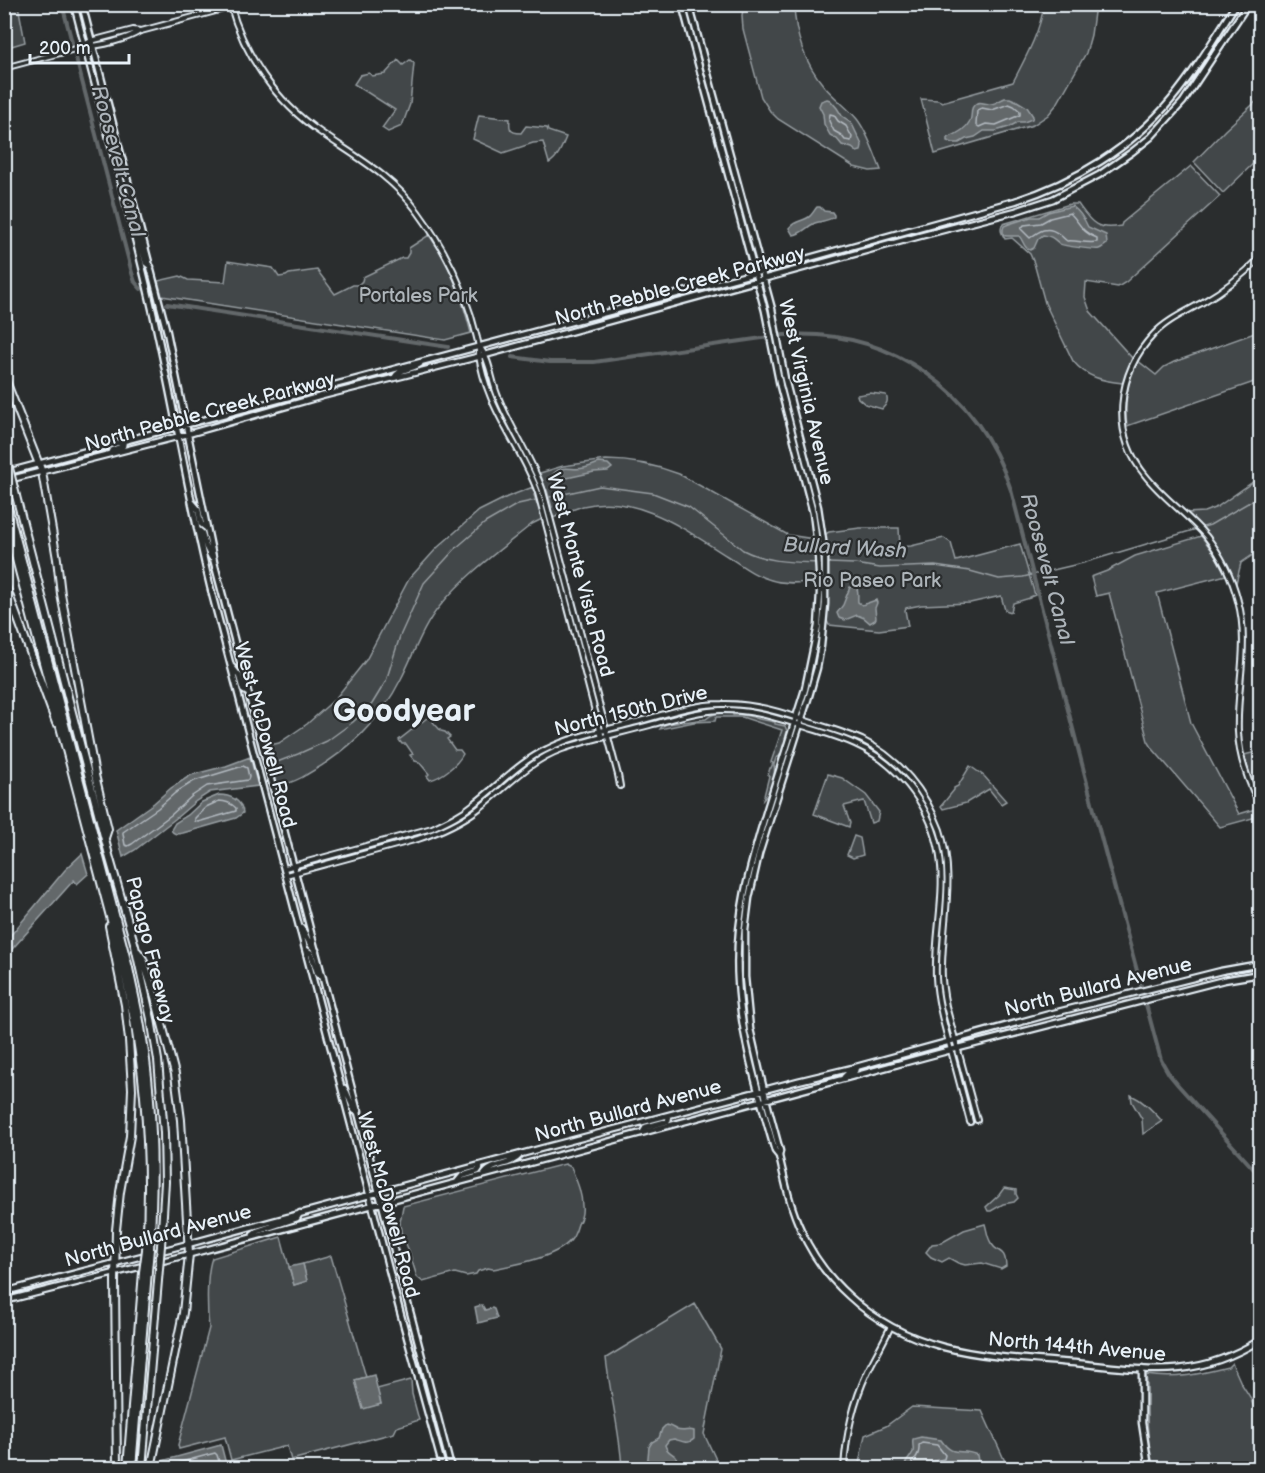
<svg xmlns="http://www.w3.org/2000/svg" width="1265" height="1473" font-family="'Balsamiq Sans',sans-serif">
<style>
.green{fill:#424648;stroke:#959ca0;stroke-width:1.5}
.water{fill:#63686b;stroke:#989fa3;stroke-width:1.5}
.lines{fill:none;stroke-linecap:round;stroke-linejoin:round}
.shore{stroke:#b3bac0;stroke-width:1.5}
.stream{stroke:#989fa3;stroke-width:1.5}
.canal{stroke:#63686b;stroke-width:4}
.minor-casing{stroke:#e8f1f8;stroke-width:8}
.major-casing{stroke:#e8f1f8;stroke-width:9}
.highway-casing{stroke:#e8f1f8;stroke-width:10}
.minor{stroke:#2a2d2e;stroke-width:4}
.major{stroke:#2a2d2e;stroke-width:4.5}
.highway{stroke:#2a2d2e;stroke-width:6}
.highway-bridge-casing{stroke:#e8f1f8;stroke-width:10;stroke-linecap:butt}
.highway-bridge{stroke:#2a2d2e;stroke-width:6}
.labels{text-anchor:middle;dominant-baseline:central;stroke-width:4.5;stroke-linejoin:round;paint-order:stroke}
.street-label{font-size:20px;fill:#e8f1f8;stroke:#2a2d2e}
.park-label{font-size:20px;fill:#aeb5ba;stroke:#2a2d2e}
.water-label{font-size:21px;font-style:italic;fill:#acb3b9;stroke:#2a2d2e}
.town-label{font-size:32px;font-weight:bold;fill:#e8f1f8;stroke:#2a2d2e}
</style>
<rect width="100%" height="100%" fill="#2a2d2e"/>
<filter id="ink" filterUnits="userSpaceOnUse"><feTurbulence type="fractalNoise" baseFrequency=".0167" numOctaves="2"/><feDisplacementMap in="SourceGraphic" scale="12" xChannelSelector="R" yChannelSelector="G"/><feConvolveMatrix kernelMatrix="1 2 1 2 8 2 1 2 1" color-interpolation-filters="sRGB"/></filter>
<g filter="url(#ink)">
<path class="green" d="M5 4 18 5 25 42 5 48Z
M744 5H794C795 34 805 63 824 86 834 98 847 107 857 119 868 133 874 153 881 170L870 171 854 167 778 119 770 111 761 97 743 29 742 15Z
M1044 5H1095L1091 35 1086 53 1057 104 1048 115 1033 125 935 154 921 99 938 100 942 102 1013 82C1026 57 1040 32 1044 5Z
M398 60 403 65 410 60 414 63 410 104 402 126 388 132 382 128 395 110 354 84 360 75 369 73 372 76 385 74Z
M1260 98V157L1223 193 1194 162 1225 130Z
M479 115 510 119C509 128 509 133 521 133L526 126 547 128 548 131 566 137C562 147 558 158 549 163L543 142 533 143 503 153 473 139Z
M1191 166 1220 196 1126 282 1118 287 1086 282 1085 297 1090 311 1132 358 1123 383C1102 381 1086 377 1073 361L1045 303 1034 263 1030 254 1012 238 1005 239C1002 234 999 229 1003 224L1070 204H1078C1091 222 1096 231 1121 226L1122 223Z
M429 235C451 265 462 298 471 333L445 340 162 296 158 281 180 276 188 280 225 282 228 261 273 268 279 277 286 276 289 274 317 270 335 294 353 285H358L362 281 363 277 402 258H406L409 253V248Z
M1260 331V380L1127 426C1124 404 1127 381 1138 361L1156 375 1164 367 1174 362Z
M870 393 886 395C889 401 886 405 882 409L865 404 858 398 857 395Z
M606 460C632 460 655 465 679 474L788 535 814 539 817 582C802 582 786 585 771 580 755 576 741 565 727 556 684 529 637 493 583 506 573 509 563 513 553 518L551 508 552 507 547 490H546L540 473 563 466Z
M1260 477V550L1241 563 1236 583C1225 555 1208 534 1187 513L1204 512 1217 507Z
M533 487 535 494 534 495 542 519 532 524C500 550 466 574 440 606 422 627 414 654 401 679 381 720 346 753 306 775 297 781 286 784 277 787L273 775 275 774 271 757H269L266 746 279 743 307 724 335 699 366 660 409 579 437 548 479 511 507 497Z
M860 528H899L900 547 911 546 944 538 951 543 956 561 1020 544 1035 595 1030 597V598L1013 603 1011 612 1005 610 1001 596 970 603 921 605 906 608 905 610 908 626 879 630 829 625 826 619 828 576 825 537 827 533 829 532Z
M1201 536 1214 553 1226 575 1157 593 1191 723 1239 814 1259 808 1260 816 1220 827 1153 749 1148 741 1109 593 1096 596 1091 577 1107 571 1135 556Z
M732 712 733 715C742 714 750 716 759 719 764 720 770 721 775 722V724L785 726 787 731 782 753 780 756 776 758 774 765C776 776 771 792 763 800L769 776 768 775 770 768H771L773 763 771 762 782 730 742 717H716L715 721 694 722 660 729 662 726 667 724 706 719C713 712 722 713 732 712Z
M432 714 436 720H434L433 722 441 731 445 732 450 737 447 739 455 750H460L463 754C457 765 442 777 430 780L427 776 429 774 419 762 415 761 410 755 413 754 406 744H402L399 740Z
M1260 751V798L1251 779 1244 755Z
M970 766 984 776 1006 801 1001 804 989 789 966 803 943 809 941 806 954 790V788L958 786Z
M828 774 842 778 866 795 879 812 877 821 871 823 864 801 844 806 850 823 849 827 814 814Z
M854 836 860 838 863 855 853 858 847 855Z
M1131 1095C1144 1101 1152 1110 1162 1121L1143 1134 1142 1119 1132 1102Z
M565 1164 571 1167C576 1180 582 1192 582 1206 583 1213 581 1219 578 1224 577 1228 575 1233 573 1237 561 1257 514 1265 493 1269L488 1268 478 1271 476 1274 466 1276 455 1273 423 1282 417 1277 409 1251 401 1232 400 1222 403 1206Z
M1004 1188 1016 1190V1194L1018 1198 1014 1202 1003 1204 991 1211H988L986 1207 999 1195Z
M985 1224C987 1230 987 1237 991 1243 998 1255 1005 1247 1006 1266L1001 1269 982 1263 965 1265 958 1263 949 1258 942 1262 931 1257 926 1252 932 1244 941 1243 964 1230Z
M281 1237 294 1285 307 1281 303 1264 331 1256 366 1377 355 1380 363 1408 381 1404 377 1389 411 1380 412 1394 419 1420 397 1427 394 1433 291 1460 287 1446 231 1460 225 1437 179 1449 178 1445 209 1328C207 1310 206 1274 212 1258Z
M695 1304 721 1349 704 1434 720 1468H622C620 1431 610 1395 606 1358Z
M1232 1363 1241 1383 1250 1397 1255 1410 1260 1437V1468H1154C1149 1451 1147 1428 1147 1410 1147 1398 1148 1387 1146 1375 1175 1380 1200 1374 1228 1367Z
M912 1407 982 1411 1008 1468H859V1463L865 1435 886 1426Z"/>
<path class="water" d="M1005 98H1010L1017 101 1027 107 1033 116 1032 119 1024 122H1018L1009 127 996 131H984L975 137 966 139 959 143H953L947 141V138C955 135 966 129 970 121 973 114 969 107 977 103 982 101 986 105 991 104 995 104 1000 100 1005 98Z
M827 99 830 100 837 108 842 116 851 122 862 145 861 151 857 152 852 148 842 145 837 139 830 135 824 124 823 114 819 106 821 101Z
M1072 206C1079 211 1085 220 1088 227L1106 235 1107 244C1105 245 1102 248 1099 249 1096 250 1063 246 1060 244 1054 239 1052 236 1043 235L1038 239 1034 248 1030 250C1023 248 1024 241 1019 236H1006L1003 234V229L1004 226 1009 224 1031 217H1039L1048 212Z
M817 207H820L824 211 832 212 834 215V217C828 221 821 221 815 223 806 227 802 234 793 235L789 228C796 219 805 222 811 215 814 212 815 209 817 207Z
M599 463 608 464 612 468 608 471 594 472 558 480 553 478 552 476C560 463 572 471 584 468 589 467 594 465 599 463Z
M850 587C861 585 857 595 858 602L862 605 876 600 877 603 875 608 876 618 875 620 870 623 864 618 857 615 845 620 839 618 837 613 843 605Z
M250 757 258 786 210 792 196 801 175 819 135 850 123 857 116 830 154 803 171 788 191 775 226 766Z
M219 795C230 795 242 800 243 813L236 818 183 833C177 834 174 835 171 830L175 823 188 815 202 802Z
M82 854 88 874 77 884 74 880 5 957V942L65 870Z
M303 1264 307 1281 294 1285 289 1267Z
M482 1305 485 1310 492 1308 494 1309 497 1318 478 1323 475 1307Z
M374 1375 381 1404 363 1409 355 1380Z
M666 1425C671 1426 673 1428 677 1430 683 1432 689 1429 694 1431V1439C688 1445 681 1441 674 1439L669 1440 665 1445C667 1453 672 1452 676 1457 679 1461 678 1465 681 1468H647L649 1447 652 1442 659 1438 662 1429Z
M921 1437 941 1440C954 1459 960 1447 977 1455L978 1461 973 1464 964 1461 952 1464 938 1465 933 1468H903C905 1462 910 1459 913 1452 914 1448 912 1444 913 1439Z
M221 1445 227 1468H157L158 1462Z"/>
<g class="lines">
<path class="shore" d="M1009 104 1014 106 1020 111V115L996 125 986 124 979 127 976 125 977 111 979 109 982 108 992 110Z
M830 114 834 115 838 121 846 126 852 137 851 141 845 140 841 135 834 131 829 121Z
M1070 213C1081 224 1081 232 1097 238V242C1087 244 1077 240 1067 241 1064 239 1062 236 1059 234 1047 225 1039 231 1030 238L1021 229 1024 225 1041 223 1050 218Z
M243 766 247 768 249 777 248 780 207 786 192 796 171 815 132 844 128 846 125 845 123 834V832L158 808 175 793 194 781Z
M219 801C226 801 231 803 236 808V811L198 822 195 821V818L206 807Z
M163 1468 166 1466 215 1453 217 1455 221 1468
M910 1468C913 1459 920 1457 919 1445L922 1443 937 1445 945 1455 944 1459 934 1461 931 1468"/>
<path class="stream" d="M828 563 855 564 880 568 935 566 970 571 999 579 1023 577 1083 563 1210 525 1260 496
M272 764 298 754 327 741 353 722 372 704 386 681 400 636 424 583 456 548 485 523 518 504 600 486 653 493 689 507 743 550C768 563 795 562 823 563"/>
<path class="canal" d="M62 4 132 273 135 282 141 289
M167 304 448 347
M512 357 550 362H594L784 335C891 328 978 390 1011 490L1101 837 1161 1060 1169 1074 1178 1085 1260 1176
M10 1392V1393"/>
<defs>
<path id="minor" d="M230 4C244 55 276 102 320 132 356 157 391 175 418 212 446 250 466 291 477 338 479 344 479 350 479 356 481 369 485 383 490 395 503 429 526 458 538 493L602 738
M84 46C99 47 128 39 140 31
M4 68 79 48 91 41 133 30 141 31 231 7
M1260 258C1243 275 1224 290 1203 302 1186 312 1167 320 1154 334 1117 373 1110 432 1145 475 1163 498 1187 514 1206 536 1221 555 1232 577 1238 601 1250 644 1236 688 1238 732 1239 758 1248 782 1260 805
M480 347C491 362 491 382 499 399 512 431 532 459 543 491L618 775 620 786
M285 868 432 828C447 821 462 814 475 803 499 785 519 762 547 749 573 736 602 731 629 724 660 716 691 704 722 704 751 703 779 711 806 721 825 727 844 732 862 740 899 758 926 792 940 830 955 875 943 920 942 965 941 979 943 992 946 1006L977 1120
M286 875 418 839C439 832 460 823 478 809 506 788 528 761 562 749 590 739 621 733 650 725 673 719 696 711 720 710 748 709 773 717 800 725 818 731 837 736 855 744 896 762 928 802 938 846 948 889 934 933 936 977 937 999 943 1021 949 1043 956 1069 963 1095 970 1122
M844 1468C846 1436 853 1403 867 1373 874 1358 883 1343 890 1328"/>
<path id="major" d="M74 4C99 103 127 201 150 300 173 398 188 497 212 594L399 1308 443 1468
M82 4 167 332 214 562 451 1468
M682 4 765 311 780 386 813 513 818 553 820 593 818 626 805 689C793 728 780 767 768 806 750 865 734 919 738 981 741 1039 759 1095 775 1151L779 1156C785 1181 790 1207 801 1230 812 1255 829 1278 849 1296 914 1357 992 1356 1075 1363 1148 1370 1194 1381 1260 1340
M689 4 772 309 785 379 818 507 825 554V604L821 646 817 668 809 696 759 854 749 898 745 930V977L750 1029 766 1099 780 1151 779 1156
M133 233 137 234 139 237 146 263 151 267
M394 378C399 368 412 370 420 364
M110 454 112 450 123 446 124 440
M4 473 755 273 1015 201C1075 182 1131 148 1171 100 1196 70 1215 37 1236 4
M4 481 188 434 322 396 485 355 920 236 1016 211 1053 199 1099 175 1132 152 1151 137 1183 102 1248 4
M192 502 198 509 201 524 206 528
M197 529 202 533 206 547 211 557
M232 667 239 676 243 690 248 693
M301 928C307 934 308 946 316 950
M306 950 311 953 317 972 323 978
M844 1077 848 1073 855 1071 856 1067
M344 1088 347 1093 354 1110 355 1111H359
M643 1132 646 1127 668 1121 669 1116
M484 1175C491 1163 510 1167 520 1155
M457 1182 462 1176 478 1171 480 1168 479 1166
M253 1235 258 1231 297 1218 300 1213
M4 1292 188 1244 547 1147 798 1081 856 1067 1046 1015 1221 971 1260 964
M4 1301 194 1253 947 1051 1224 980 1260 974
M1142 1369V1423L1149 1468"/>
<path id="highway" d="M4 376 42 472 57 559 61 594 95 775 108 829 105 838
M4 492 129 968C133 988 138 1008 141 1027 154 1101 155 1175 150 1249
M16 496 110 859 135 946 151 1019 158 1060 164 1133 165 1182 161 1246
M4 514 124 970C145 1063 152 1155 146 1250
M4 581 56 723
M109 926 125 1005 129 1040 132 1089 130 1136 120 1192 116 1230 115 1282 117 1468
M138 952 143 959 155 997 175 1074 181 1120 189 1254 183 1313 151 1468
M127 1468 143 1272
M132 1468 148 1271
M142 1468 159 1269"/>
</defs>
<use href="#minor" class="minor-casing"/>
<use href="#major" class="major-casing"/>
<use href="#highway" class="highway-casing"/>
<use href="#minor" class="minor"/>
<use href="#major" class="major"/>
<use href="#highway" class="highway"/>
<defs>
<path id="highway-bridge" d="M6 456 16 496
M159 1269 161 1246
M148 1271 150 1249
M143 1272 146 1250"/>
</defs>
<use href="#highway-bridge" class="highway-bridge-casing"/>
<use href="#highway-bridge" class="highway-bridge"/>
</g>
</g>
<g class="labels">
<g class="street-label">
<text transform="translate(680 286) rotate(-15)">North Pebble Creek Parkway</text>
<text transform="translate(806 392) rotate(77)">West Virginia Avenue</text>
<text transform="translate(210 412) rotate(-15)">North Pebble Creek Parkway</text>
<text transform="translate(580 575) rotate(75)">West Monte Vista Road</text>
<text transform="translate(631 711) rotate(-14)">North 150th Drive</text>
<text transform="translate(265 735) rotate(75)">West McDowell Road</text>
<text transform="translate(150 950) rotate(76)">Papago Freeway</text>
<text transform="translate(1098 987) rotate(-14)">North Bullard Avenue</text>
<text transform="translate(628 1111) rotate(-15)">North Bullard Avenue</text>
<text transform="translate(388 1205) rotate(75)">West McDowell Road</text>
<text transform="translate(158 1236) rotate(-15)">North Bullard Avenue</text>
<text transform="translate(1077 1347) rotate(5)">North 144th Avenue</text>
</g>
<g class="park-label">
<text x="418" y="296">Portales Park</text>
<text x="872" y="581">Rio Paseo Park</text>
</g>
<g class="water-label">
<text transform="translate(118 161) rotate(75)">Roosevelt Canal</text>
<text transform="translate(845 548) rotate(3)">Bullard Wash</text>
<text transform="translate(1047 569) rotate(75)">Roosevelt Canal</text>
</g>
<g class="town-label">
<text x="404" y="711">Goodyear</text>
</g>
</g>
<rect width="1265" height="1473" fill="none" stroke="#2a2d2e" stroke-width="24"/>
<rect x="12" y="12" width="1241" height="1449" fill="none" stroke="#e8f1f8" stroke-width="2" filter="url(#ink)"/>
<path d="M30 54v9h99v-9" fill="none" stroke="#e8f1f8" stroke-width="3"/>
<text x="39" y="54" font-size="18" fill="#e8f1f8" stroke="#2a2d2e" stroke-width="4.5" paint-order="stroke">200 m</text>
</svg>
